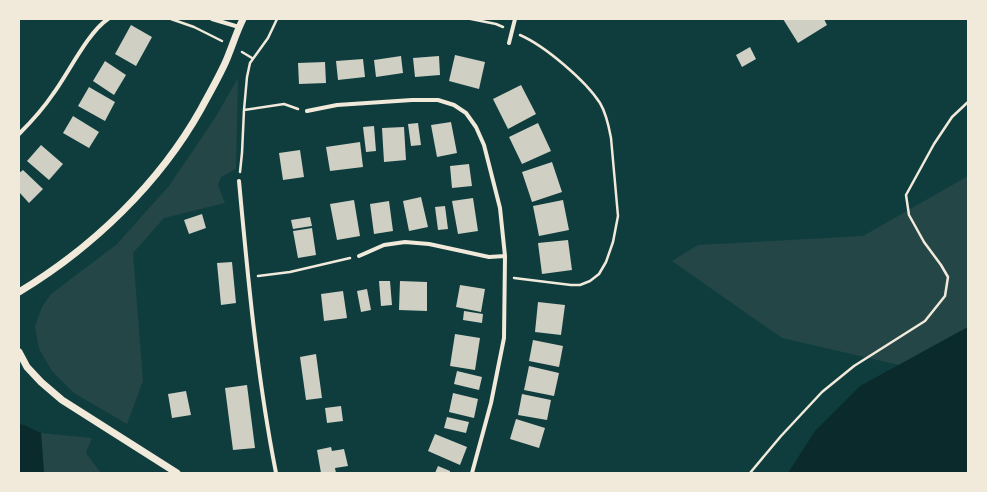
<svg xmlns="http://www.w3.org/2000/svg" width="987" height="492" font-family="Roboto,sans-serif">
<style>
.green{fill:#244646}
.water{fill:#0a2a2b}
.building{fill:#cfcfc3}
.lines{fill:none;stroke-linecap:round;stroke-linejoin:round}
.path{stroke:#f1e9da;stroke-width:2.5}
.minor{stroke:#f1e9da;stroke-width:4}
.tertiary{stroke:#f1e9da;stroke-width:7}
</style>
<rect width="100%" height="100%" fill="#0f3d3e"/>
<path class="green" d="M238 78 236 169 221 177 218 185 225 203 164 218 133 253 143 381 127 424 74 393 52 371 39 349 35 326 42 307 51 294 116 245 169 186 215 118Z
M968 176V327L899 365 782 338 672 261 698 245 863 236Z
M41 433 92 438 86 453 101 473H44Z"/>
<path class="water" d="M968 327V473H788L815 431 860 386Z
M19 423 41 433 44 473H19Z"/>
<path class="building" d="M783 19H824L827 25 798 43Z
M131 25 152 37 136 66 115 54Z
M750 47 756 59 742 67 736 55Z
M455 55 485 62 479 89 449 81Z
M401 56 403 73 376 77 374 60Z
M439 56 440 75 415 77 413 58Z
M363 59 365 77 338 80 336 61Z
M105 61 126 75 114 95 93 81Z
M325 62 326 83 299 84 298 63Z
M521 85 536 114 508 129 493 99Z
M89 87 115 102 105 121 78 106Z
M73 116 99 132 89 148 63 133Z
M451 122 457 153 437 157 431 125Z
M418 123 421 145 411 146 408 124Z
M538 123 551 151 522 164 509 137Z
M374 126 376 151 366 152 363 127Z
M404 127 406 160 384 162 382 128Z
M360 142 363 167 330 171 326 147Z
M41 145 63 164 49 180 27 161Z
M300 150 304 177 283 180 279 153Z
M552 162 562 192 532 202 522 172Z
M469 164 472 186 452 188 450 166Z
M23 170 43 189 29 203 19 192V173Z
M421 197 428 227 409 231 403 201Z
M473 198 478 231 458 234 452 201Z
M354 200 360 236 337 240 330 204Z
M563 200 569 230 539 236 533 206Z
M389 201 393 231 374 234 370 204Z
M445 206 448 229 438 230 435 207Z
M202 214 206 228 189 234 184 220Z
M310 217 312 226 293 229 291 220Z
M312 228 316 255 298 258 293 231Z
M568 240 572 270 542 274 538 243Z
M232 262 236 303 221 305 217 263Z
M379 281H390L392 305 381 306Z
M400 281 427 282V311L399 310Z
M460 285 485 289 481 312 456 307Z
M367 289 371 310 361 312 357 291Z
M343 291 347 318 324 321 321 294Z
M538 302 565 305 561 335 535 332Z
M464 311 483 314 482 323 463 320Z
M455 334 480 338 475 370 450 366Z
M533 340 563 346 559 367 529 361Z
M316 354 322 398 306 400 300 357Z
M529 366 559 373 554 396 524 390Z
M457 371 482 377 479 390 454 384Z
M247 385 255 448 233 450 225 388Z
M186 391 191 415 172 418 168 394Z
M453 393 478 399 474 418 449 412Z
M522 394 551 400 547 420 518 415Z
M341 406 343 421 327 423 325 408Z
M447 417 469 422 466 433 444 428Z
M516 419 545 428 539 448 510 439Z
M435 434 467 447 460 465 428 451Z
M331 447 332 451 344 449 348 466 335 468 336 473H321L317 450Z
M438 466 450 471V473H435Z"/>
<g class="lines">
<path class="path" d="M171 19 194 27 222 41
M471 19 496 24 503 27
M242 52 252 58
M244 110 284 104 298 109
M240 172 242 153 244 110 247 77 250 63 268 38 277 19
M258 276 290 272 350 258
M514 278 571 285H580L590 281 599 274 606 262 613 242 618 216 611 138C609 127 606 113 600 103 585 80 545 46 520 35
M750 473 781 436 822 392 854 366 925 321 945 296 948 277 941 265 924 242 909 215 906 195 934 144 952 117 968 102"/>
<path class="minor" d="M212 19 239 27
M509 43 515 19
M307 111 337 105 412 100H438L454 105 466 113 476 127 484 145 500 208 505 256 504 338 491 403 472 473
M19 134C32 121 43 109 53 94 68 74 88 32 108 19
M239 181C248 279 257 377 276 473
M359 256 384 245 405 242 429 244 489 257 505 256"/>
<path class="tertiary" d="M19 292C92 248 159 184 201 109 209 94 219 77 226 61 232 47 236 33 243 19
M19 352 27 367 41 382 62 400 177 473"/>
</g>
<rect width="987" height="492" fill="none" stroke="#f1e9da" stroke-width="40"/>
</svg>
